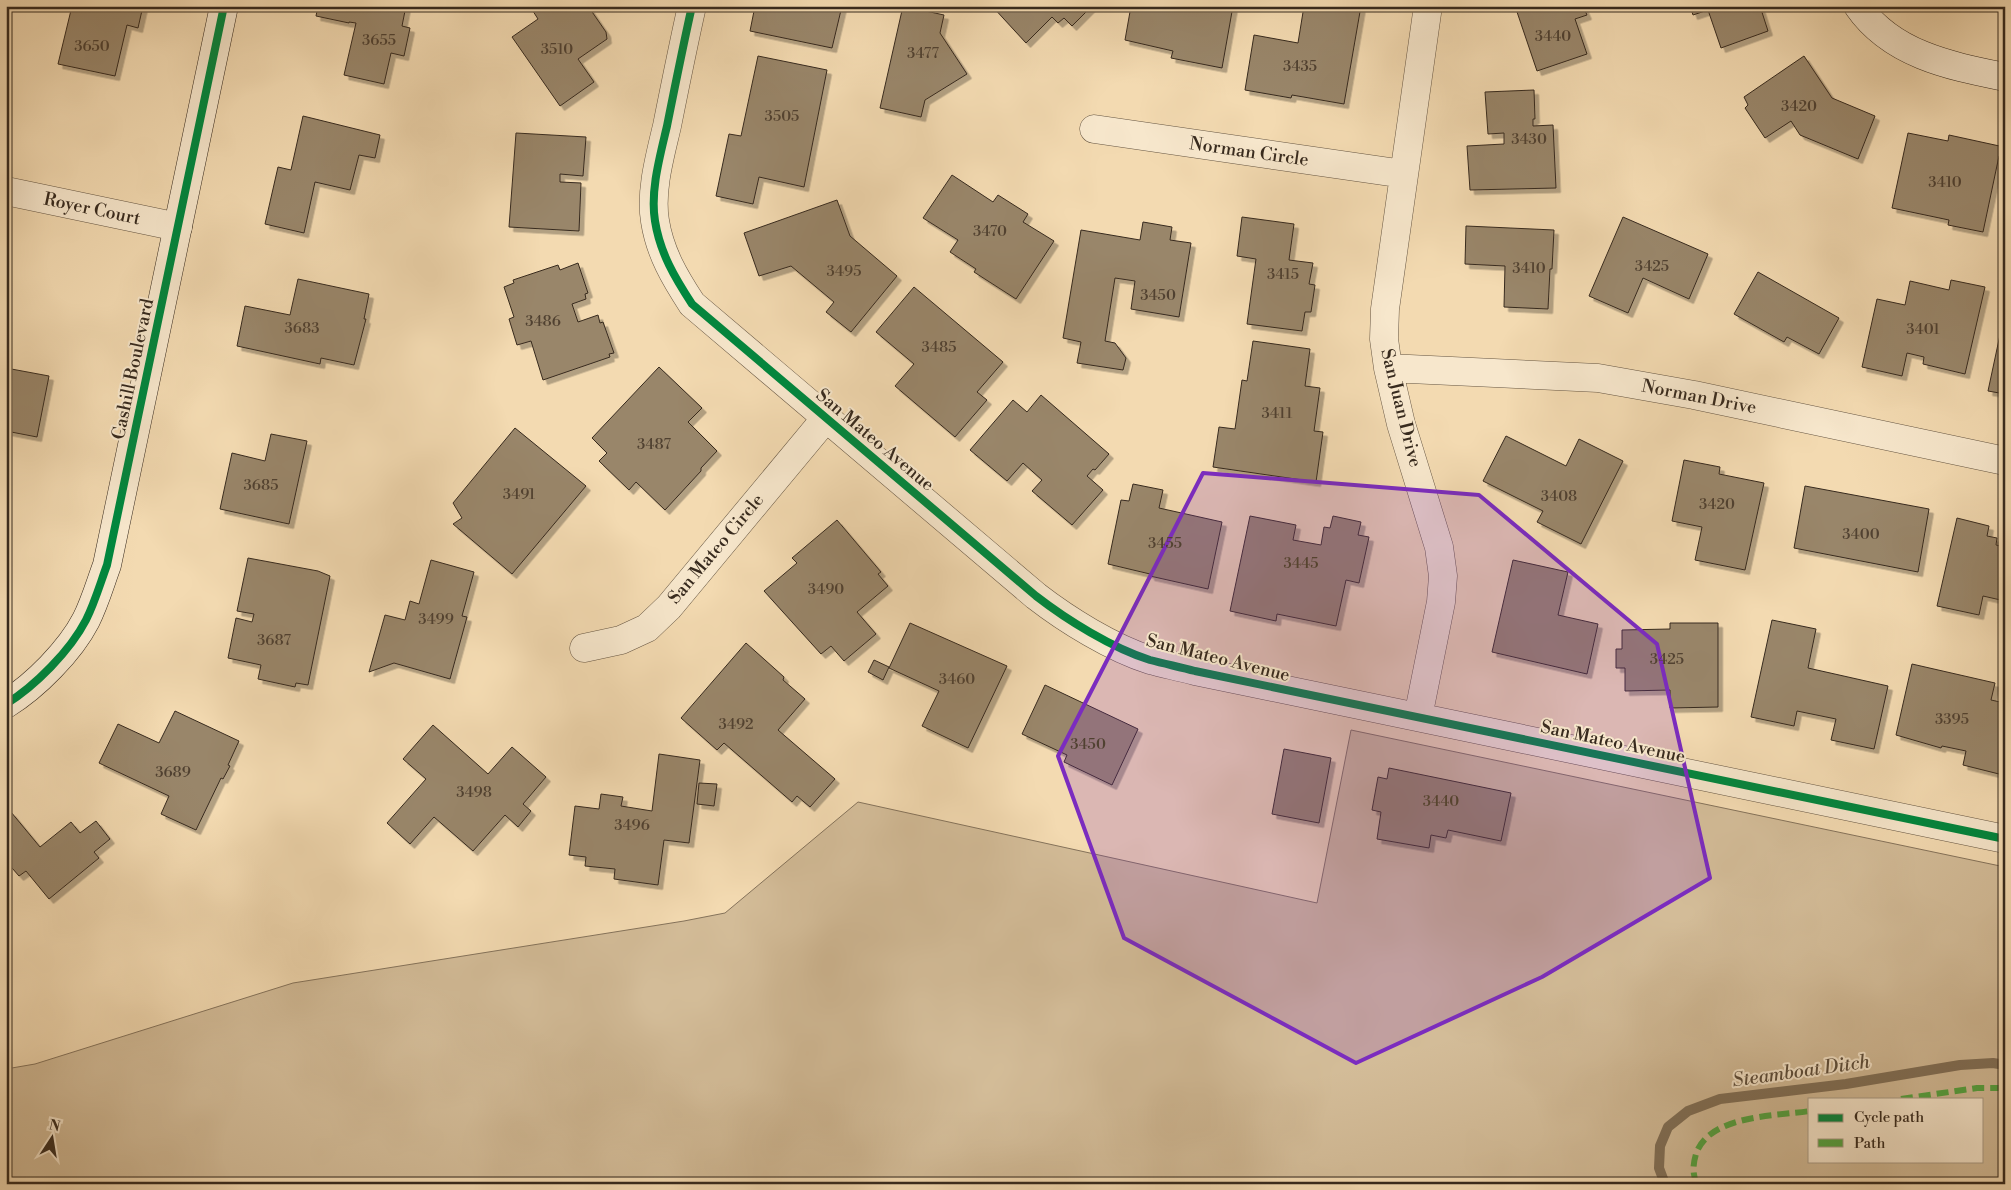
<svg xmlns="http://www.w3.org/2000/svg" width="2011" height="1190" font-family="'Libre Bodoni',serif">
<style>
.green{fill:#d3bc98;stroke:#85735b;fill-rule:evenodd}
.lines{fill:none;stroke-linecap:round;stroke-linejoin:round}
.stream{stroke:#817058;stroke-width:10}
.building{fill:#99866a;stroke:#372a1e;filter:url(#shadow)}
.street-casing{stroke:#665643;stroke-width:29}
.secondary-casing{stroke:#372a1e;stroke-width:29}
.street{stroke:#f7e7cc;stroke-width:28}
.secondary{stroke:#f7e7cc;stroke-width:28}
.quiet{stroke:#53a441;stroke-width:6;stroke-dasharray:12 6;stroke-linecap:butt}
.cycleway-casing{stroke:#f7e7cc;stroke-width:11}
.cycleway{stroke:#00873e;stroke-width:8}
.marked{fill:#7b2cbf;fill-opacity:0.2;stroke:#7b2cbf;stroke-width:4;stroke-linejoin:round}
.labels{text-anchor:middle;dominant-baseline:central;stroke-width:4;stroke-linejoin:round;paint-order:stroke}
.number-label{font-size:15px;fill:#504131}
.street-label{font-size:18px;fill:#372a1e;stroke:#f7e7cc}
.water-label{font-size:19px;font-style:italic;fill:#5c4d3b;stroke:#f7e7cc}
</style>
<defs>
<filter id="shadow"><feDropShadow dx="4.5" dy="4.5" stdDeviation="0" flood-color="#0004"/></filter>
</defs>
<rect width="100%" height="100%" fill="#f3dab1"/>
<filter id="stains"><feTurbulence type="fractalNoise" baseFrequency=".004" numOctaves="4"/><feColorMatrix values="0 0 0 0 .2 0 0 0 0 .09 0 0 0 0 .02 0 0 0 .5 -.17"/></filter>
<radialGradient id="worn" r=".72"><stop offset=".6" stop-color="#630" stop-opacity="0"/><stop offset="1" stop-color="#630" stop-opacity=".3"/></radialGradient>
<path class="green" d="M1351 730 2005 867V1184H6V1069L35 1064 293 983 684 921 725 913 858 802 1317 903ZM1810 1099H1982V1161H1810Z"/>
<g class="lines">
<path class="stream" d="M1665 1184 1659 1168 1660 1146 1668 1127 1688 1111 1720 1099 1846 1084 1960 1065 1993 1063 2005 1065"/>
</g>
<path class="building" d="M72 6H143L138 28 127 25 115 76 58 64Z
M318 6H406L402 26 410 28 404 56 391 53 384 84 344 75 356 23 349 22V23L316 16Z
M534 6H588L606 32 607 39 578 59 594 82 560 106 512 37 538 19 531 8Z
M755 6H842L832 48 750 31Z
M903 6 944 15 940 33 967 74 925 100 921 117 880 108Z
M992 6H1092L1072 26 1064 18 1058 23 1052 17 1026 43Z
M1131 6H1233L1222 68 1171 58 1173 51 1125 40Z
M1304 6H1361L1344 104 1292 95 1291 98 1245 90 1254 35 1298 43Z
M1515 6H1583L1587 15 1575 19 1587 54 1537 71Z
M1690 6H1760L1768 31 1721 48 1708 10 1693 15Z
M758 56 827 70 804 187 759 177 753 204 716 196 729 134 741 136Z
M1804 56 1832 98 1875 116 1858 159 1800 135 1791 121 1765 138 1745 108 1748 105 1744 97Z
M1534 90 1535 119H1533V126L1553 125 1556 188 1470 190 1467 146 1504 144V133L1488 134 1485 92Z
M303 116 380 135 375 158 359 155 350 190 315 182 304 233 265 224 278 167 291 170Z
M516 133 586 137 583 176 560 174V182L581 183 579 231 509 227Z
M1908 133 1948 141 1949 135 2004 147 2002 156H1999L1983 232 1948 225 1949 220 1892 208Z
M952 175 993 202 998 195 1028 214 1023 222 1054 241 1016 299 974 272 976 269 950 252 958 240 923 218Z
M837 200 850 236 897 276 851 332 826 312 834 302 791 266 759 276 744 233Z
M1242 217 1294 224 1289 260 1313 263 1309 284 1315 285 1311 312H1305L1302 331 1247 324 1256 259 1237 256Z
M1623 217 1708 254 1689 299 1643 278 1628 313 1589 296Z
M1143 222 1172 227 1170 240 1191 243 1179 317 1131 309 1135 281 1115 278 1105 341 1115 343 1126 358 1123 370 1077 363 1081 342 1063 338 1081 230 1140 240Z
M1466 226 1554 230 1552 269H1550L1548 309 1504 307 1505 266 1465 264Z
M578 263 588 293 585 294 586 299 572 304 578 322 598 315 600 323 603 322 614 353 609 354 610 357 543 380 531 341 517 345 509 319 514 317 504 287 514 283 513 280 558 265 560 270Z
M1758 272 1839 318 1819 354 1787 337 1784 342 1734 314Z
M298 279 369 294 364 319H366L354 365 321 358 320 364 237 346 245 306 290 315Z
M1951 280 1985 287 1965 374 1923 364 1924 357 1907 353 1902 376 1862 367 1877 299 1905 305 1910 281 1949 290Z
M914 287 1003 362 977 392 987 400 955 437 895 386 914 364 876 332Z
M2004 316H2005V394L1988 391Z
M1253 341 1310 349 1305 386 1320 388 1314 431 1323 432 1316 482 1213 467 1219 427 1235 429 1242 380 1247 381Z
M659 367 702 408 688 422 717 451 701 468V471L665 510 636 482 629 490 599 461 607 453 592 438Z
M6 368 49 376 37 437 6 431Z
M1041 395 1109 454 1095 470 1093 469 1087 476 1103 490 1072 525 1032 491 1042 480 1023 463 1007 481 970 450 1013 400 1027 412Z
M515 428 586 486 512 574 453 524 462 518 453 503Z
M271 434 307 441 289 524 220 509 232 453 265 461Z
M1506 436 1566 466 1579 439 1623 461 1581 544 1537 522 1543 511 1483 481Z
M1684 460 1720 467 1719 474 1764 483 1745 570 1695 560 1702 527 1672 521Z
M1133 484 1163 490 1159 508 1222 522 1208 589 1150 576V574L1108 564 1121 500 1129 501Z
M1805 486 1929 509 1918 572 1794 548Z
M1250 516 1296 525 1293 540 1321 545 1324 527 1330 528 1333 516 1361 522 1358 535 1369 537 1359 583 1346 580 1336 626 1277 614 1276 621 1230 611Z
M1957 518 1989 526 1987 536 1997 538 1996 545 2005 547V601L1983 596 1979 615 1937 606Z
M837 520 881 572 878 574 888 586 857 612 876 634 844 661 831 646 821 654 764 591 797 563 792 558Z
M248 558 318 571 330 576 308 685 296 683 295 687 258 679 261 665 228 658 236 618 252 622 254 614 237 611Z
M431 560 474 572 462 616 467 617 450 679 394 663 369 672 385 615 405 620 410 601 419 604Z
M1513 560 1568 572 1558 615 1598 624 1587 674 1492 652Z
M1772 620 1816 629 1808 668 1888 686 1874 749 1831 740 1836 719 1797 711 1794 726 1751 717Z
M910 623 1007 666 968 748 922 726 939 691 889 668Z
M1670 623H1718V707L1670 708V690L1625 691V668H1616V649H1622V630L1670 629Z
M746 643 784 677 783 680 805 699 778 730 835 779 810 807 797 796 792 802 724 743 717 750 681 718Z
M874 660 889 667 883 680 868 672Z
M1912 664 1995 683 1991 700 2005 703V766L2003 775 1963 765 1966 751 1942 746 1941 748 1896 735Z
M1045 685 1138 729 1112 785 1064 762 1067 755 1022 734Z
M175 711 239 741 228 765 230 766 223 779 221 778 196 830 161 814 169 796 99 763 118 724 159 743Z
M433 725 488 774 512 747 546 777 523 804 531 811 518 827 505 815 473 851 434 817 410 844 387 823 426 779 403 759Z
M1284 749 1331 758 1319 823 1272 814Z
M659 754 700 760 689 843 664 840 658 885 614 879 615 869 585 866 586 857 569 855 575 806 599 809 601 794 623 797 621 806 652 811Z
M1389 768 1511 793 1501 841 1448 830 1446 838 1431 835 1429 848 1377 839 1381 812 1372 810 1378 777 1387 779Z
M699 783 717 784 714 806 697 804Z
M11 812 40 847 71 822 80 833 96 821 110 839 94 852 99 858 49 899 26 871 19 876 6 861V815Z"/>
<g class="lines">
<defs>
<path id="street" d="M692 6C683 46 675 86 667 126 660 156 650 191 655 221 660 253 675 278 692 304L1036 596C1067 620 1112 648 1150 660 1165 664 1180 667 1195 671L2005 839
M1094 129 1404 174
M6 191 178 227
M1388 368 1598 378 1694 395 2005 461
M584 648 621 640 647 628 669 607 826 418
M1418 717 1441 602 1443 576 1439 547 1401 424 1388 368 1384 339 1385 309 1428 6"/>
<path id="secondary" d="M1858 6C1892 55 1951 66 2005 77
M6 704C35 686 70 651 86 620 95 602 100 584 107 565L224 6"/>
</defs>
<use href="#street" class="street-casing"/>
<use href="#secondary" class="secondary-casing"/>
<use href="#street" class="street"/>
<use href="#secondary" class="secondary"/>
<path class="quiet" d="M1901 1099 1977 1088H2005
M1697 1184C1692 1174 1693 1164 1696 1154 1709 1115 1775 1116 1810 1111"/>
<defs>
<path id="cycleway" d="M692 6C683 46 675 86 667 126 660 156 650 191 655 221 660 253 675 278 692 304L1036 596C1067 620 1112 648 1150 660 1165 664 1180 667 1195 671L2005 839
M6 704C35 686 70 651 86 620 95 602 100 584 107 565L224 6"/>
</defs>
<use href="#cycleway" class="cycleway-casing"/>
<use href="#cycleway" class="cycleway"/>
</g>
<path class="marked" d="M1203 473 1479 495 1657 644 1710 878 1542 977 1356 1063 1124 938 1058 756Z"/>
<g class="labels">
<g class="number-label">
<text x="1553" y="36">3440</text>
<text x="379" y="40">3655</text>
<text x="92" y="46">3650</text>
<text x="557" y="49">3510</text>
<text x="923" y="53">3477</text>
<text x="1300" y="66">3435</text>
<text x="1799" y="106">3420</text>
<text x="782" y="116">3505</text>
<text x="1529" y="139">3430</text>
<text x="1945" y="182">3410</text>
<text x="990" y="231">3470</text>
<text x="1652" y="266">3425</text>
<text x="1529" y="268">3410</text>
<text x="844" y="271">3495</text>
<text x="1283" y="274">3415</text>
<text x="1158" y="295">3450</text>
<text x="543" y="321">3486</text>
<text x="302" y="328">3683</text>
<text x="1923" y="329">3401</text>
<text x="939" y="347">3485</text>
<text x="1277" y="413">3411</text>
<text x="654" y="444">3487</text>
<text x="261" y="485">3685</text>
<text x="519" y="494">3491</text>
<text x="1559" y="496">3408</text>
<text x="1717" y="504">3420</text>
<text x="1861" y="534">3400</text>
<text x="1165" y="543">3455</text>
<text x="1301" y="563">3445</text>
<text x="826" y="589">3490</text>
<text x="436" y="619">3499</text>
<text x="274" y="640">3687</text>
<text x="1667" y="659">3425</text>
<text x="957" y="679">3460</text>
<text x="1952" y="719">3395</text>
<text x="736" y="724">3492</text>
<text x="1088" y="744">3450</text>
<text x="173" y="772">3689</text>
<text x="474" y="792">3498</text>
<text x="1441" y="801">3440</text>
<text x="632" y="825">3496</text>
</g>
<g class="street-label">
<text transform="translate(1249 152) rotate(8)">Norman Circle</text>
<text transform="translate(92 209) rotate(12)">Royer Court</text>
<text transform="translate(133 369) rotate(-78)">Cashill Boulevard</text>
<text transform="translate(1699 397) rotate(11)">Norman Drive</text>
<text transform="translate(1401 408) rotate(76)">San Juan Drive</text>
<text transform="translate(875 440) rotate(40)">San Mateo Avenue</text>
<text transform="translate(716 549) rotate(-50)">San Mateo Circle</text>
<text transform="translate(1218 658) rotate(14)">San Mateo Avenue</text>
<text transform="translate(1613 742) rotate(12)">San Mateo Avenue</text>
</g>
<g class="water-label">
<text transform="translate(1801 1071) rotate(-8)">Steamboat Ditch</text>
</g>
</g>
<rect width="2011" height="1190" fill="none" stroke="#f3dab1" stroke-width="25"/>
<rect x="8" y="8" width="1996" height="1175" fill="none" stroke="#372a1e" stroke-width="2.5"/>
<rect x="12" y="12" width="1986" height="1165" fill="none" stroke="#372a1e"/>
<rect x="1808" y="1098" width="175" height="65" fill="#f7e7cc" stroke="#aa9b86"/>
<rect x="1818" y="1114" width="25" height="8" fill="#00873e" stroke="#aa9b86"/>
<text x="1854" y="1122" font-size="15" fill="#372a1e">Cycle path</text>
<rect x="1818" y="1139" width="25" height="8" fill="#53a441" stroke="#aa9b86"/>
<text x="1854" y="1148" font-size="15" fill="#372a1e">Path</text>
<g transform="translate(52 1138) rotate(12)" stroke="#f7e7cc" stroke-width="4" paint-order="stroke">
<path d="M0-4L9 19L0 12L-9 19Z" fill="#372a1e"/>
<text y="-8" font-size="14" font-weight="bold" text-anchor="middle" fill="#372a1e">N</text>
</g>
<rect width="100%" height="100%" filter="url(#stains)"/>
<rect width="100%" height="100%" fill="url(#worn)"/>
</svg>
